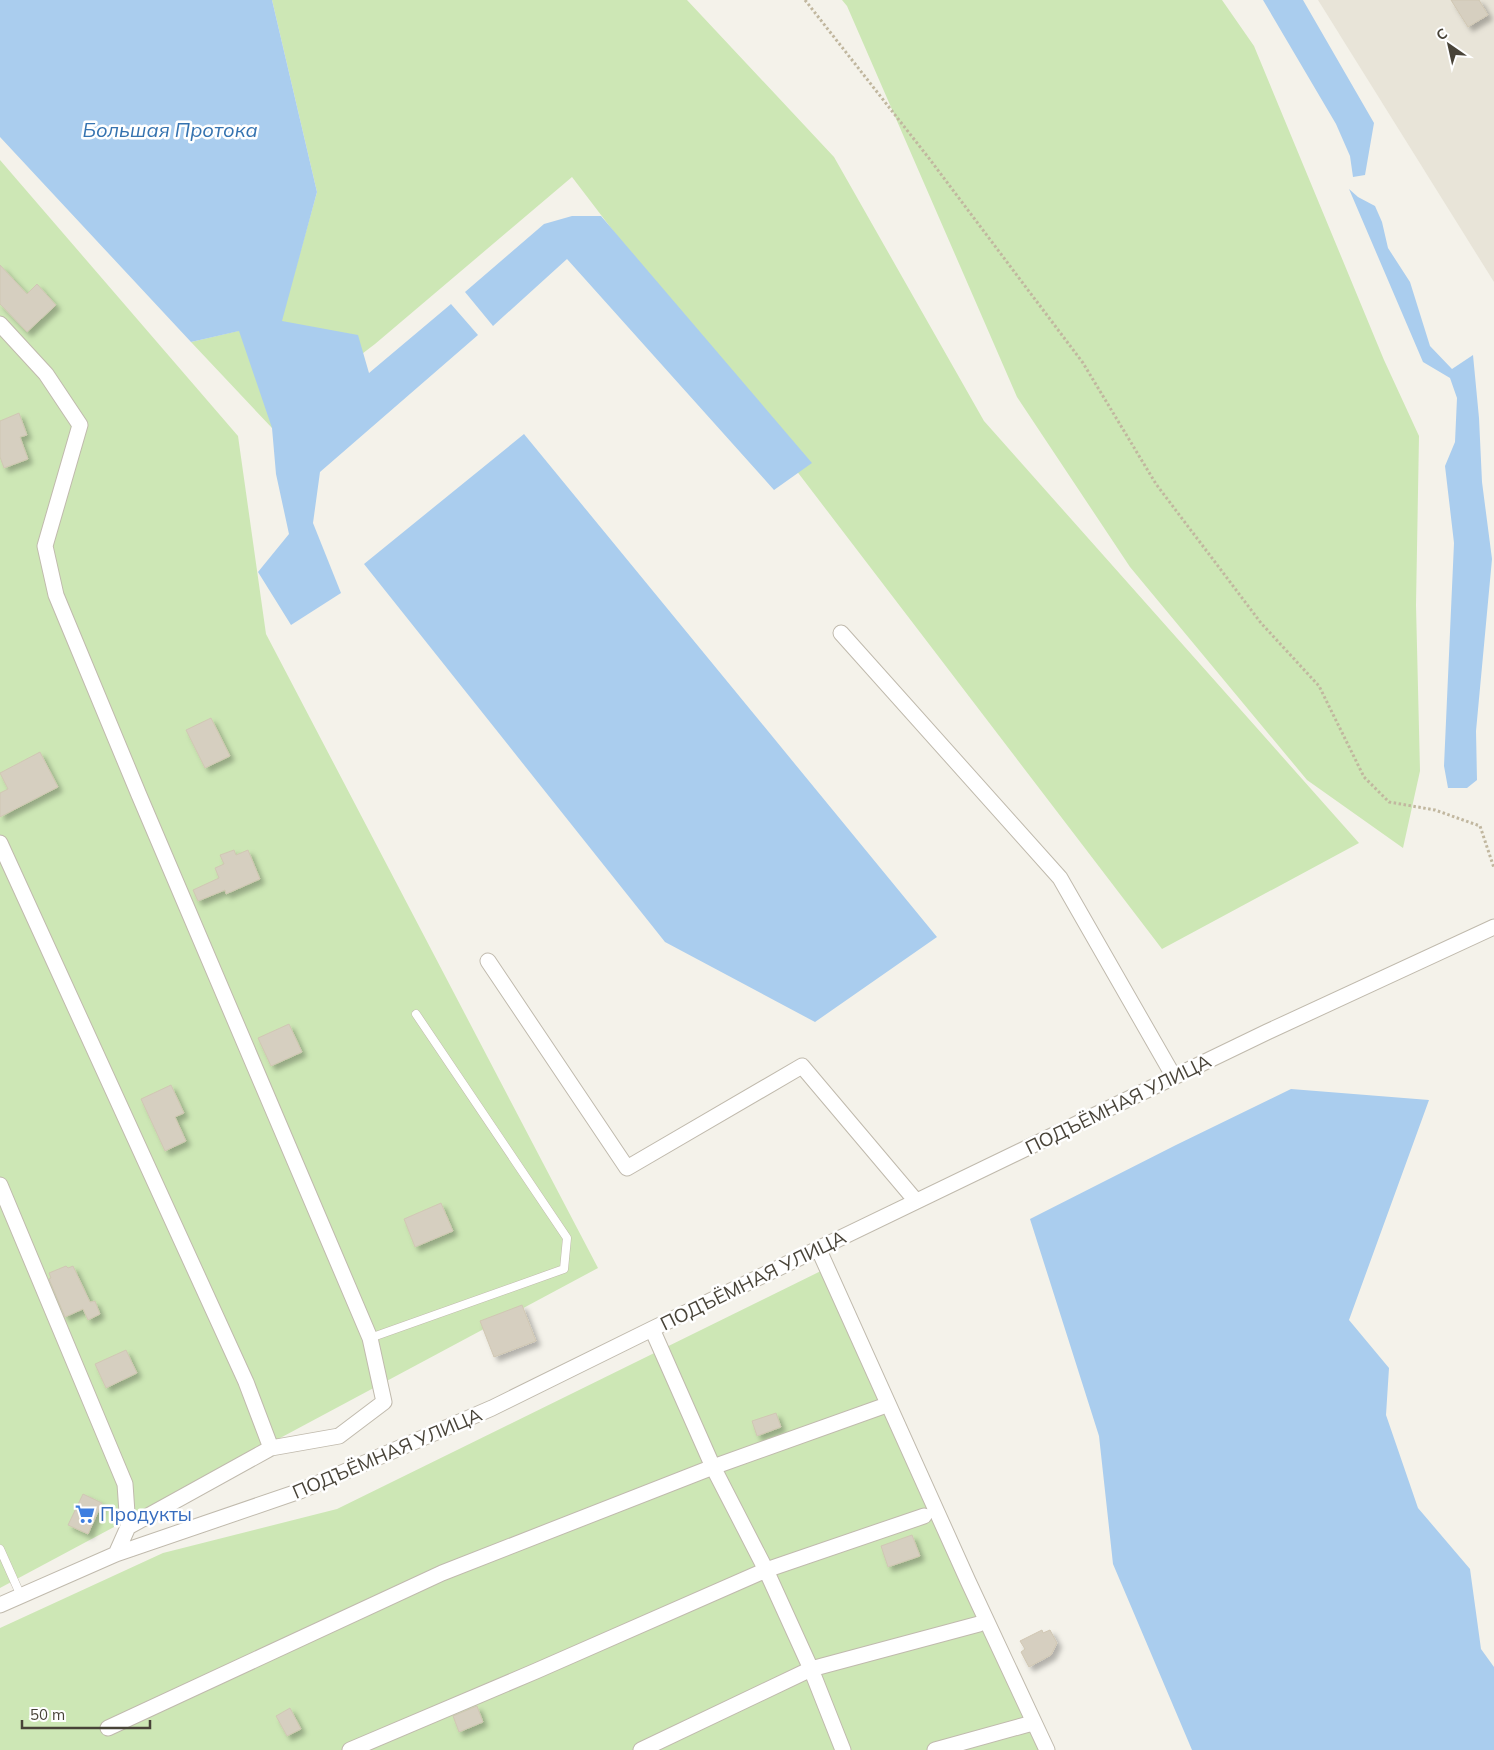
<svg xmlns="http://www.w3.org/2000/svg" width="1494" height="1750" font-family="Mulish,sans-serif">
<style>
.residential{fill:#e8e4d8}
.green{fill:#cde7b5}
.water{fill:#aacdee}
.building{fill:#d6cfc0;stroke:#d0c7b3;filter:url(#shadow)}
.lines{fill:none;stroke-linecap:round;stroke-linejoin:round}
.lane-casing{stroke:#c0baad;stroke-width:9}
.street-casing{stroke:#c0baad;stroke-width:17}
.path{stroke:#c1b79f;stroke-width:3;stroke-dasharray:2.5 2.5;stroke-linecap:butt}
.lane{stroke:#fff;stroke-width:8}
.street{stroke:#fff;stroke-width:15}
.labels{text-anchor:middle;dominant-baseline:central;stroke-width:5;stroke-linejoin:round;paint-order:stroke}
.street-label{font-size:19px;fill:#484338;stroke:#fff}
.shop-label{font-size:19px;fill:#366cbe;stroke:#fff;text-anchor:start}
.water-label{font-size:20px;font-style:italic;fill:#3573b0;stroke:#fff}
</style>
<defs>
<filter id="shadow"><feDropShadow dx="4.5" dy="4.5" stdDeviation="2.5" flood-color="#0004"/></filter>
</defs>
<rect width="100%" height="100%" fill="#f4f2ea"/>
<path class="residential" d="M1318 0H1494V282Z"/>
<path class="green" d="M272 0H687L834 157 984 421 1359 843 1162 949 572 177 375 344 329 379 272 428 191 342 281 321 317 192Z
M842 0H1222L1254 46 1384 360 1419 436 1416 605 1420 771 1403 848 1307 780 1130 567 1017 397 847 6Z
M0 160 238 436 266 634 598 1268 0 1588Z
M829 1267 1050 1750H0V1628L163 1553 337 1509Z"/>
<path class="water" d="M0 0H272L317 192 282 321 358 335 369 373 451 304 478 335 320 472 313 523 341 593 291 625 258 572 289 534 276 474 272 428 239 331 191 342 0 137Z
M1263 0H1303L1374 123 1365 175 1353 177 1350 156 1336 124Z
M1349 189 1358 197 1375 206 1382 222 1388 248 1410 282 1430 346 1452 369 1473 355 1479 418 1482 482 1492 559 1476 731 1477 780 1467 788H1448L1444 766 1454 543 1445 466 1455 442 1457 398 1450 378 1423 362Z
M572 216H601L812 463 774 490 567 259 493 326 465 292 544 224Z
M524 434 937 937 815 1022 665 942 364 564Z
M1291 1089 1429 1100 1349 1320 1389 1368 1386 1415 1418 1508 1470 1569 1481 1649 1494 1667V1750H1192L1113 1564 1099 1436 1030 1219 1176 1145Z"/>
<path class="building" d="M1451 0H1479L1488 15 1468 27Z
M0 265 27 294 37 284 56 305 27 332 0 304Z
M19 413 27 435 20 437 28 459 4 468 0 457V421Z
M211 718 230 756 205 768 186 730Z
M40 752 58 787 0 817V793L8 789 0 773Z
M234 850 236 855 248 850 260 879 226 894 225 890 198 901 193 890 219 878 215 868 224 864 220 855Z
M289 1024 302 1052 271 1066 258 1038Z
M171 1085 184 1113 175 1117 186 1141 165 1151 141 1099Z
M441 1203 453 1231 415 1247 404 1219Z
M66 1266 68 1268 73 1266 90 1302 95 1301 100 1314 88 1320 83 1309 65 1317 49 1279 51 1278 49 1273Z
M522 1305 536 1341 494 1357 480 1321Z
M126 1350 137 1373 106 1388 95 1364Z
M776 1413 781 1427 757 1436 752 1421Z
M83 1494 102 1503 88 1534 68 1525Z
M912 1535 920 1556 888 1567 881 1546Z
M1042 1630 1043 1633 1050 1630 1057 1643 1051 1655 1029 1667 1021 1652 1025 1649 1020 1641Z
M477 1706 483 1722 459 1732 453 1716Z
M290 1708 301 1729 287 1736 276 1716Z"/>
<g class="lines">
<defs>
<path id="lane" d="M370 1338 564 1269 567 1238 416 1014
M0 1549 21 1596"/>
<path id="street" d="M0 324 46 374 80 425 45 546 56 595 139 795 370 1338 384 1402 339 1436 271 1448 128 1527 116 1554
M841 633 1060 878 1174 1077
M0 843 246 1382 271 1448
M488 961 627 1168 802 1066 916 1201
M0 1185 125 1484 128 1527
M818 1248 968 1581 1047 1750
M652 1329 713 1467 766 1570 811 1669 843 1750
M0 1605 116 1554 300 1491 492 1408 652 1329 1267 1032 1494 927
M108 1728 442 1573 713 1467 881 1407
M350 1750 536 1671 766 1570 924 1516
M641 1750 811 1669 979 1624
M935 1750 1029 1724"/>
</defs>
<use href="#lane" class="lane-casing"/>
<use href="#street" class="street-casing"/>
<path class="path" d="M805 0 928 157 1083 363 1156 484 1261 623 1319 686 1364 777 1389 802 1435 810 1480 826 1494 868"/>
<use href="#lane" class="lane"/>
<use href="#street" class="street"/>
</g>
<defs>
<symbol id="supermarket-bare" viewBox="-9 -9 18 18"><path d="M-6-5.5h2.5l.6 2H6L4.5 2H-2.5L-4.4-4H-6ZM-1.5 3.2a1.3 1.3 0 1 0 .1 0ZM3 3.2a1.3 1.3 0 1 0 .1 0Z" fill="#3f7fe0" stroke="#fff" stroke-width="2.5" paint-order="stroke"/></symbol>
</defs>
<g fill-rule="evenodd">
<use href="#supermarket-bare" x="71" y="1500" width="28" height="28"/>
</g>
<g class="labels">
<g class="street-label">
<text transform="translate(1118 1104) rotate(-26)">ПОДЪЁМНАЯ УЛИЦА</text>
<text transform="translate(753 1280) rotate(-26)">ПОДЪЁМНАЯ УЛИЦА</text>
<text transform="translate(387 1453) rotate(-23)">ПОДЪЁМНАЯ УЛИЦА</text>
</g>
<g class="shop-label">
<text x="100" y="1514">Продукты</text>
</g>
<g class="water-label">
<text x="170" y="129">Большая Протока</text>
</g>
</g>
<g transform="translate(1449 45) rotate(326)" stroke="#ffffff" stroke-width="4" paint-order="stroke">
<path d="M0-4L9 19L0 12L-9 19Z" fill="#484338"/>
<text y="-8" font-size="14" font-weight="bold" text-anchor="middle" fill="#484338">С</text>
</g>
<path d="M22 1720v8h128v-8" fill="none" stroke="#484338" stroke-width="2.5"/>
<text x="30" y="1720" font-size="15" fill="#484338" stroke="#ffffff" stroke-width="4" paint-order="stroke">50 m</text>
</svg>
